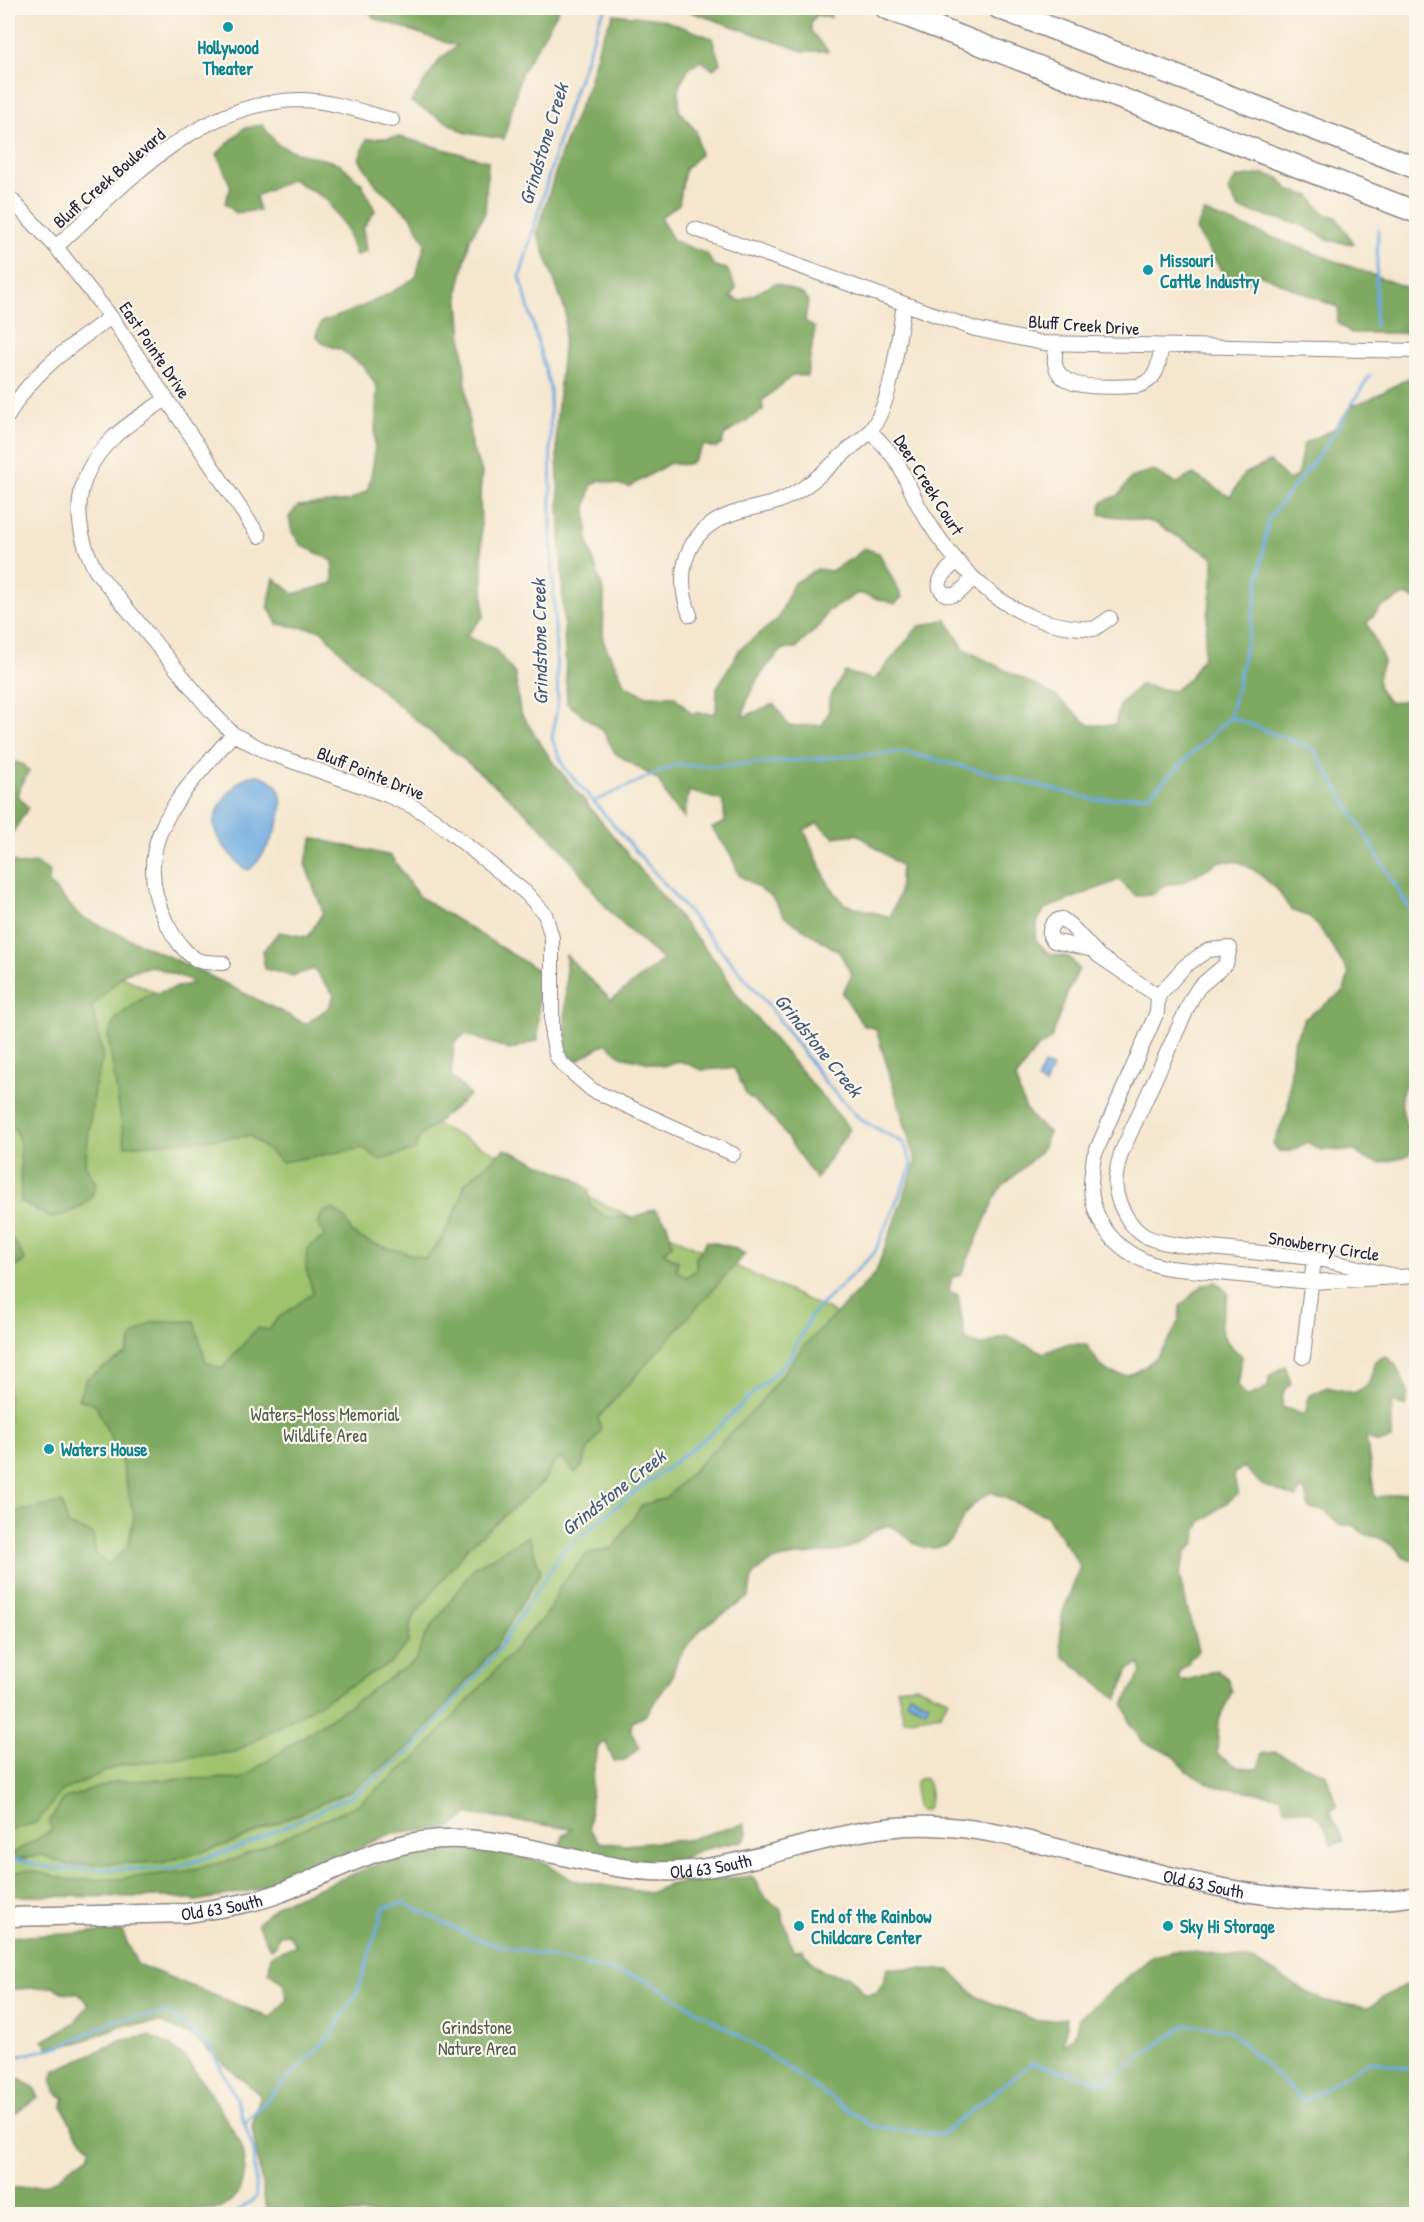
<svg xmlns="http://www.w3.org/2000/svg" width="1424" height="2222" font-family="'Patrick Hand',sans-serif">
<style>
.green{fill:#9ec36d;stroke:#607254;stroke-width:1.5}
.forest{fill:#7ea960;stroke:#50664e;stroke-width:1.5;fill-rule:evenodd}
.water{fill:#6eaae0;stroke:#48668e;stroke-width:1.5}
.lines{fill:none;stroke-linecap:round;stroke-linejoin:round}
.stream{stroke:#6eaae0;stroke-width:3}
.minor-casing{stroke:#8c8484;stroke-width:16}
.major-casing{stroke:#8c8484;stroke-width:21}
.highway-casing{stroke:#8c8484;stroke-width:24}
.minor{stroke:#fff;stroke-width:14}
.major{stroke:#fff;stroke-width:18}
.highway{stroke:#fff;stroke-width:21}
.culture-dot{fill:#0f9aa8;stroke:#fbf7ec;stroke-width:2}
.labels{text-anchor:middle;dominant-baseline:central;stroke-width:4.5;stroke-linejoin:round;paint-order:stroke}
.culture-label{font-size:18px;font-weight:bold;fill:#0d838f;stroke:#fbf7ec;text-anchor:start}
.street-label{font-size:18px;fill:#22223b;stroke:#fbf7ec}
.park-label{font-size:18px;fill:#4d5a4c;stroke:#fbf7ec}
.water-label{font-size:20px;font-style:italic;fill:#40587d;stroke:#fbf7ec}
</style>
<rect width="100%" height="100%" fill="#fbf7ec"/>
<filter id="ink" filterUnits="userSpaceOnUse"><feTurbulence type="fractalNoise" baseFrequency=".0167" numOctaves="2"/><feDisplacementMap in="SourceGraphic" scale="12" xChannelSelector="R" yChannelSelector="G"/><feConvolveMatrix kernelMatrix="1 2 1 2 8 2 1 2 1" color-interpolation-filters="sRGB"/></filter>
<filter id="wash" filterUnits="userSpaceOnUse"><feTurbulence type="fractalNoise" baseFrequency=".008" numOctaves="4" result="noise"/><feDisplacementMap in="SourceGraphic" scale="24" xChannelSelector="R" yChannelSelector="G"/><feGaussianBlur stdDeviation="1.35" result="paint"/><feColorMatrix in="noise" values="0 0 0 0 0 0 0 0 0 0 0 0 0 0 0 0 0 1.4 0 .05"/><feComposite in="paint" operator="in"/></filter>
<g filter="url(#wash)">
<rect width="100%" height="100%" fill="#f5e6ce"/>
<path class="green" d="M8 923 852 1321 366 1823 259 1877 8 1893Z
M916 1686 948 1699 941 1714 904 1720 897 1688Z
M924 1778C931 1784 932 1803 926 1810H921L916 1806 915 1785 918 1779Z"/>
<path class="forest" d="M367 8H559V9L521 74 504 139 466 133 411 102 440 59 457 46 374 18Z
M680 8H829L831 18 817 15 811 21V31L828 51H803Z
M614 14 661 19 712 38 720 63 713 69 701 61 688 69 679 86V110L696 131 700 155 685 169 679 204 660 218 674 241 707 254 714 266 727 269 736 288 731 297 741 301 776 283 804 295 808 301 805 321 815 328 807 376 793 375 762 401 763 410 724 435 722 444 715 448 704 445C693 462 692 468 670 463L629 487 600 480 591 486 586 507 588 542 604 594 603 641 626 686 647 696H674L691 713H716L717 688 740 649 778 619 793 584 817 569 831 571 856 556 864 548 879 553 902 597 895 604 858 593 827 612 820 625 796 648 783 649C762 671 749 686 743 717L774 704 789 726 822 725 829 711V699L845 672 874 680 918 627 946 619 964 649 1054 695 1089 725H1115L1120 704 1140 685 1174 691 1189 679 1203 657 1213 574V557L1153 522 1100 514 1102 502 1119 495 1131 478 1153 470 1176 484 1193 474 1230 497 1244 474 1270 462 1289 480 1297 476 1304 443 1334 429 1351 406 1370 399 1416 374V422L1410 430 1416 439V598L1415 599 1405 595 1380 608 1367 623 1384 661C1376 679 1374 690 1391 703L1416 698V1080C1413 1081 1410 1082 1407 1084 1394 1095 1407 1129 1413 1141L1409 1156 1381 1163 1365 1159 1355 1151 1321 1150 1307 1142 1291 1151H1279L1273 1144 1288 1109 1293 1044 1304 1019 1344 991 1349 973 1324 934 1310 917 1291 910 1277 889 1254 870 1240 862 1220 861 1181 883 1167 884 1152 895 1136 896 1119 880 1045 909 1038 920 1035 939 1049 954 1069 957 1079 969 1067 994 1051 1039 1035 1050 1016 1078C1022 1104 1026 1117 1049 1132L1041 1151 998 1191 961 1275 952 1277 949 1291 958 1295 965 1339 981 1346 1006 1336 1044 1353 1066 1344H1086C1091 1352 1098 1365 1106 1370 1136 1389 1166 1349 1177 1325 1180 1320 1180 1312 1180 1306L1204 1284 1216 1282 1229 1294C1218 1326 1214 1333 1242 1356L1238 1387 1247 1397 1268 1387 1269 1377 1285 1366 1291 1383 1283 1393 1282 1407 1305 1415 1309 1396 1327 1387 1354 1393 1368 1385 1376 1361 1385 1356 1395 1364 1408 1392 1405 1407 1392 1402V1439L1378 1443 1366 1437 1375 1498 1410 1492 1406 1517 1416 1520V1560L1404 1558 1394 1546 1380 1538 1364 1534 1354 1525H1340L1325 1511 1309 1508 1305 1491 1300 1490 1297 1498 1262 1485 1244 1467 1233 1474 1238 1494 1201 1522 1197 1530 1196 1542 1186 1552 1179 1575 1198 1651 1190 1658 1188 1665 1181 1669 1178 1675 1180 1680C1193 1681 1205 1673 1217 1670L1227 1678 1232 1691 1219 1720 1217 1754C1231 1764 1242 1771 1260 1767L1261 1754 1274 1752 1326 1774 1337 1806 1330 1811 1343 1841 1332 1846C1318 1810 1323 1814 1285 1808L1280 1796 1214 1786 1185 1770 1174 1755 1143 1742 1130 1724 1124 1704 1141 1672 1140 1664 1129 1669 1117 1699 1063 1656 1060 1644 1062 1615 1080 1566 1047 1516 991 1492C984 1497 975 1502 969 1509 957 1521 959 1545 934 1548 914 1551 904 1530 890 1526 879 1524 860 1542 850 1547 827 1558 765 1549 752 1579 750 1584 750 1592 749 1597L702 1628 678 1658 671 1679 645 1716 632 1722 631 1731 640 1747 625 1760 614 1762 605 1741 598 1747 592 1781 589 1828 599 1842 624 1845 685 1840 744 1824 747 1833 745 1840 701 1850 678 1861 626 1860 567 1849 561 1844 563 1835 572 1829 469 1814 452 1827 387 1835 314 1869 254 1890 196 1901 173 1897 8 1896V1874L28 1870 70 1880 118 1879 187 1871 235 1859 359 1804 419 1755 550 1610 559 1587 587 1554 613 1548 642 1505 666 1498 758 1405 804 1346 875 1274 916 1162 876 1029 863 1025 842 993 852 975 839 952 785 917 772 897 739 875 730 853 712 828 725 822 723 801 689 791 684 818 671 804 658 780 615 753 603 731 567 703 556 428 566 313 537 232 563 148 588 86 601 39ZM817 823 834 837 857 834 901 866 899 894 890 917 844 904 828 883 804 830Z
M262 125 277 144 297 153 339 163 362 184 375 211 363 228 366 251 356 256 346 228 326 199 292 179 256 196 259 210 236 213 225 203 231 187 217 154 244 128Z
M400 137 488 161 485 213 470 239 458 291 471 446 482 472 480 494 484 616 466 636 494 648 515 674 520 712 552 761 720 967 737 995 850 1129 816 1179 774 1119 746 1094 734 1068 702 1070 680 1061 663 1066 621 1056 606 1043 575 1062 565 1047 566 955 611 1000 663 960C647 946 630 932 615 917 593 894 577 864 555 841 482 766 390 709 321 630L277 624 268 606 274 578 294 594 333 583V561L301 545 292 532 289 517 298 506 349 501 368 490 374 460 377 387 365 368 341 350 322 343 316 335 321 322C355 311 386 297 416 277L425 243 412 218 377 186 359 159 367 139Z
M1263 174 1279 178 1290 191 1310 196 1323 213 1336 217 1354 244 1331 241 1302 225 1239 209 1228 190 1236 178Z
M1204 212 1416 291V333H1351L1337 322 1339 308 1259 274 1246 284 1224 275 1196 230Z
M8 760 24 765 29 771 17 794 28 808 8 840Z
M313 838 391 856 418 896 539 971 538 1040 510 1050 466 1034 454 1042 451 1076 470 1095 419 1137 415 1150 380 1160 363 1148 282 1162 250 1136 125 1146 108 1036 117 1017 146 996 192 983 190 980 151 966 125 973 92 1006 103 1057 94 1089 85 1165 96 1184C91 1207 70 1213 51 1218L21 1202 20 1144 16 1130 8 1124V858L19 865 37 863 50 872 49 883 81 917 196 969 306 1024 329 1007 334 995 314 969 292 976 265 969 262 952 279 932 308 937 323 912 305 864Z
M505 1149 574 1178 589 1190 590 1205 606 1217H637L654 1209 667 1223 672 1244 663 1253 678 1261 676 1270 686 1277 696 1270V1258L707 1241 732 1247 745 1254 598 1418 601 1430 587 1451 582 1467 575 1473 562 1458 554 1462 543 1482 468 1547 416 1613 410 1626 409 1642 390 1663 235 1752 120 1765 62 1791 36 1823 8 1830V1513L62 1503 68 1525 93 1534 95 1553 107 1565 128 1547 134 1516 121 1460 95 1404 78 1399 87 1378 126 1354 133 1336 153 1322 194 1321 206 1362 222 1369 257 1328 269 1330 277 1319 313 1293 306 1268 307 1249 325 1236 318 1224 323 1212 333 1209 345 1218 352 1233 370 1243 425 1258 442 1239 460 1202 465 1183Z
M8 1238 14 1241 25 1260 8 1273Z
M528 1536 541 1571 494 1649 412 1745 352 1790 232 1843 164 1862 68 1865 43 1855 19 1859 11 1854 51 1831 50 1820 64 1799 117 1781 226 1778 239 1780 416 1660 425 1636 474 1568Z
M434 1850 496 1851 547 1863 572 1880 649 1893 672 1884 752 1876 765 1898 780 1908 793 1951 802 1949C817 1970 823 1975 849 1976L865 1994 876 1993 884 1982 887 1968 950 1970 977 1997 1038 2021 1067 2018 1064 2045 1074 2036 1079 2018 1153 1956 1179 1950 1252 1960 1321 2000 1367 2008 1404 1985 1416 1989V2214H267L252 2127 260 2095 193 2037 163 2023 123 2025 77 2043 49 2047 43 2041 74 2023 89 2004 79 1994 62 1992 53 1987 17 1989 8 1988V1937L122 1931 137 1964 270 2018 287 2000 283 1983 269 1972 271 1955 296 1945 288 1934 279 1935 276 1945 270 1948 257 1923 279 1904 398 1856Z
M149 2036 171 2046 186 2059 210 2092 241 2144 245 2171 238 2195 220 2209 8 2214V2189L43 2185 58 2179 69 2168 90 2155V2148L75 2132 62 2106 65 2098 56 2093 51 2079 55 2070 123 2040Z
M14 2076 35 2088 38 2097 8 2119V2079Z"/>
<path class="water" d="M258 775C264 777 271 779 275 784 294 805 267 855 249 870 241 868 238 863 232 856 225 848 214 836 214 824 215 809 232 786 245 778 248 776 254 776 258 775Z
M1044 1065 1052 1068 1045 1085 1037 1081Z
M909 1694 929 1703 926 1710 906 1701Z"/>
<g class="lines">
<path class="stream" d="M1375 326 1378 230
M1230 717 1254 610 1268 519 1326 446 1370 375
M595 801 675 765 721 766 905 752 1096 800 1149 795 1230 717 1314 749 1407 905 1416 915
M8 1858 56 1869H170L241 1847 355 1794 413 1749 495 1654 562 1552 613 1509 711 1434 789 1359 812 1314 875 1252 912 1165 904 1143 861 1120 825 1082 769 1006 564 767 552 739 558 700 551 529 550 388 520 276 567 112 601 16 607 8
M8 2059 64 2045 115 2020 169 2013 210 2047 236 2098 254 2152 256 2197 235 2214H230
M244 2123 331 2035 358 1991 384 1907 404 1903 481 1941 645 1979 754 2045 872 2126 940 2135 1032 2063 1104 2083 1187 2024 1229 2030 1303 2101 1370 2061 1416 2070"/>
</g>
</g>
<g filter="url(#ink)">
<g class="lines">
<defs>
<path id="minor" d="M8 196 56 247 111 317 259 536
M695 229 975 329 1043 343 1416 351
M56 247C126 183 199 100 302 100 332 101 363 112 392 120
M1056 344C1056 350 1054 357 1055 363 1059 394 1114 386 1137 386 1157 381 1159 366 1161 347
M166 399C149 411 129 422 114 437 72 476 71 523 96 571L211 711 233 734 269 753 387 795 414 807 435 820 526 893 545 914 552 938V1035L556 1055 562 1064 592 1090 733 1154
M8 416C30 373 72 345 111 317
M870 431C880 441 890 451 897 462 907 479 913 498 924 515 951 560 990 603 1040 620 1058 626 1076 628 1094 629L1110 618
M957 561C952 566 944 572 941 579 936 589 945 598 956 594 963 591 968 583 973 578
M690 615C674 573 685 531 731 514 746 508 764 507 779 501 806 490 828 468 849 449 856 444 864 438 870 431 892 404 898 339 904 304
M1093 950 1054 941 1050 936C1049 927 1053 920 1062 919L1070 925 1099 956 1158 996
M223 963C216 962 207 963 200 961 186 956 173 936 167 924 125 841 184 792 233 734
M1396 1276 1314 1258 1179 1245C1167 1243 1153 1241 1143 1235 1137 1231 1131 1224 1127 1218 1112 1193 1113 1178 1122 1151L1192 998 1199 987 1226 964 1230 948 1208 950 1185 966 1158 996 1157 1012 1094 1156C1092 1171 1089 1187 1093 1202 1102 1238 1133 1262 1169 1268L1311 1282 1416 1276
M1303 1357 1314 1258"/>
<g id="major">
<path id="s1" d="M8 1917 187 1913C218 1908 251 1904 280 1893 326 1875 372 1848 422 1841 509 1828 591 1876 678 1871 763 1866 845 1822 932 1826 979 1827 1023 1839 1068 1851 1181 1878 1300 1916 1416 1896"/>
</g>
<path id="highway" d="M886 8 1416 212
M999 8 1416 168"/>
</defs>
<use href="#minor" class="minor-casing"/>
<use href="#major" class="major-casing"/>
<use href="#highway" class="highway-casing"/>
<use href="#minor" class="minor"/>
<use href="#major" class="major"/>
<use href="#highway" class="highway"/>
</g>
</g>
<g class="culture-dot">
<circle cx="228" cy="27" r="6"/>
<circle cx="1148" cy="270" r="6"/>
<circle cx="49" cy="1449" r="6"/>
<circle cx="799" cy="1926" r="6"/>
<circle cx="1168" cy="1926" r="6"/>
</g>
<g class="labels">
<g class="culture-label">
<text x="228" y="47" text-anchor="middle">Hollywood<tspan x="228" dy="21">Theater</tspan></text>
<text x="1160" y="260">Missouri<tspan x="1160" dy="21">Cattle Industry</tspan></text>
<text x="61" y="1449">Waters House</text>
<text x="811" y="1916">End of the Rainbow<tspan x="811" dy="21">Childcare Center</tspan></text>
<text x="1180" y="1926">Sky Hi Storage</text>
</g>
<g class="street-label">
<text transform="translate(109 178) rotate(-41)">Bluff Creek Boulevard</text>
<text transform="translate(1084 325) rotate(4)">Bluff Creek Drive</text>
<text transform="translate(155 350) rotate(56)">East Pointe Drive</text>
<text transform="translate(929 485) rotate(58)">Deer Creek Court</text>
<text transform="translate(371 773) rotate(22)">Bluff Pointe Drive</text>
<text transform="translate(1324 1246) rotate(9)">Snowberry Circle</text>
<text stroke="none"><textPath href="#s1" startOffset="718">Old 63 South</textPath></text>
<text stroke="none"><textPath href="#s1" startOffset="1222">Old 63 South</textPath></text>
<text stroke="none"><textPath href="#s1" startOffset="214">Old 63 South</textPath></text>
</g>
<g class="park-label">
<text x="325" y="1414">Waters-Moss Memorial<tspan x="325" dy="21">Wildlife Area</tspan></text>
<text x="477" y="2027">Grindstone<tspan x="477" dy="21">Nature Area</tspan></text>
</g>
<g class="water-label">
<text transform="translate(543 144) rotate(-73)">Grindstone Creek</text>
<text transform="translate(539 642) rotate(-91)">Grindstone Creek</text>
<text transform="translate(819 1045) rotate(51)">Grindstone Creek</text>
<text transform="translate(613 1492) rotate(-38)">Grindstone Creek</text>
</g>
</g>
<rect width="1424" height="2222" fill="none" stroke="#fbf7ec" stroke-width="30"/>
</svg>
